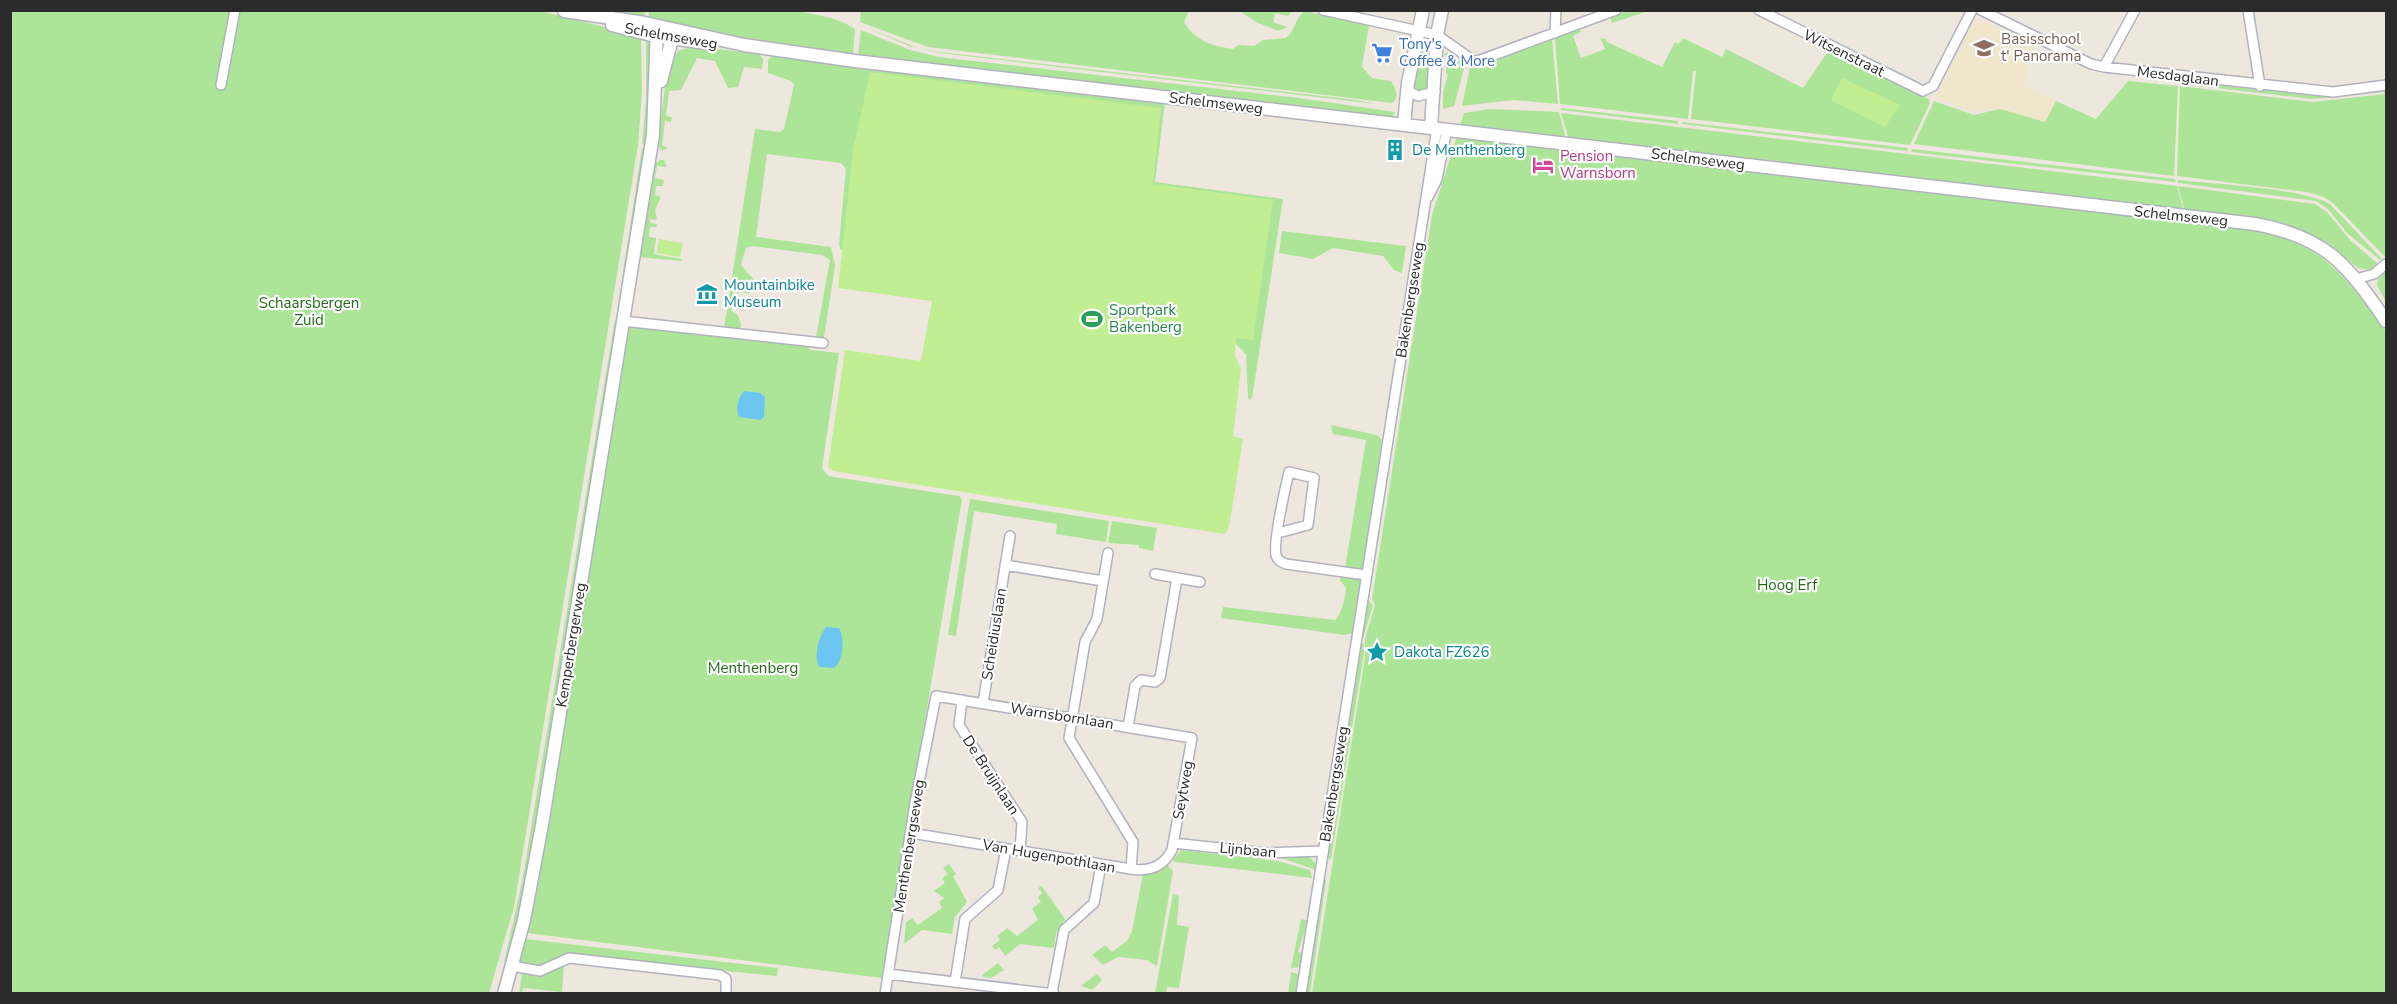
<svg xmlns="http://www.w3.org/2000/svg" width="2397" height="1004" font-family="'Nunito Sans',sans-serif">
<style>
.education{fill:#efe6cc}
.green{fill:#ade598}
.pitch{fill:#c1ed93}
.water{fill:#6dc5f2}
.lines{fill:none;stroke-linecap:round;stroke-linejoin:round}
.street-casing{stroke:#b1b2bf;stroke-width:12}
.secondary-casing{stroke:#b1b2bf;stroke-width:15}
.street{stroke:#fff;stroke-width:9}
.secondary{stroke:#fff;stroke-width:12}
.labels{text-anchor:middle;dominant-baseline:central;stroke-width:4.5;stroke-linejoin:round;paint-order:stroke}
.street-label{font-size:15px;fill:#2b2b2b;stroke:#fff}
.education-label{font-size:15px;fill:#785e54;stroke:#fff;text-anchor:start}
.shop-label{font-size:15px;fill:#366cbe;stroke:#fff;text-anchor:start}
.culture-label{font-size:15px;fill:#0d838f;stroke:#fff;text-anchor:start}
.hotel-label{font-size:15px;fill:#b23c85;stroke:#fff;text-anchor:start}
.park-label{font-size:15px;fill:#236b18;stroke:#fff}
.leisure-label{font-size:15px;fill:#27864d;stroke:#fff;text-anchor:start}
</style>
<rect width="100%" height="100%" fill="#ede7dd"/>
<path class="education" d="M1976 18 2034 46 2024 85 2056 101 2045 122 2012 115 1997 108 1974 112 1935 98Z"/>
<path class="green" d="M536 10 641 36 642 91 638 145 514 907 489 993H11L10 11Z
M861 10 1189 11 1184 22C1195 41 1213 46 1233 49L1238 45 1254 46 1263 40 1286 38C1296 30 1295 17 1305 11L1369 25 1362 67 1372 78 1391 81C1395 88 1401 97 1392 103L928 47 860 22Z
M599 11H645L644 19Z
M649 11C701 11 814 0 855 29L853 54 811 50 648 20Z
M1240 11H1292L1288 16 1275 13 1273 22 1287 27 1278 31 1256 22Z
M1628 11H1648L1612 23 1610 17Z
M865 27 918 48 940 52 1356 100 1376 104 940 53 909 46Z
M1579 29 1581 32 1573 36 1581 58 1605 49 1601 39 1605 38 1607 42 1662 67 1675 42 1678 44 1683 38 1722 57 1726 49 1803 88 1829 50 1929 99 1930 103 1910 145 1691 119 1696 71H1693L1688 119 1560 104 1555 38Z
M861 30 910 50 939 57 1299 98 1395 112 1391 118 860 57 858 55Z
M646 38 651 45 646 146 642 144 646 100Z
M1425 39 1431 43 1430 88 1424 91 1416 90 1414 85 1420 48Z
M1552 39 1558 104 1513 100 1462 106 1470 67Z
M694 46 759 54 763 59 762 69 744 67 738 87 728 88 715 61 697 58 681 90 669 91 666 116 672 117 671 122 665 121 662 145 668 148 661 151 657 142 668 68 678 51Z
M1447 52 1465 65 1454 106 1443 109V93L1448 74H1446L1447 57 1444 55Z
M772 56 1165 102 1155 182 1283 199 1252 398 1249 400 1248 397 1246 354 1234 342 841 250 839 245 846 169 841 163 767 154 756 237 831 247 835 266 824 337H816L830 260 822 255 752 246 746 248 741 265 762 289 749 293 734 292 731 311 738 315 741 325 739 331 724 329 755 129 780 132 784 129 794 85 791 81 768 73V60Z
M2128 81 2178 86 2174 176 1914 144 1934 101 1974 115 2000 109 2045 122 2056 101 2096 119Z
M2181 81 2314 96 2386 89V92L2313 99 2180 84Z
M2180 86 2312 102 2386 94V258L2333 203 2324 197 2307 192 2177 176Z
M1561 108 1678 121V124L1561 110Z
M1491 109 1559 112 1566 139 1460 125 1464 113Z
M1561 113 2177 186 2184 212 1569 140Z
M1682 122 1908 148 1907 151 1682 124Z
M1457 136 2254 229C2327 246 2344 276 2386 331V993L1312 994 1365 657V639L1375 605 1372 599 1432 215Z
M642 148H645L620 311 617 312Z
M1912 149 2175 179 2176 182 1911 152Z
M659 160H664L666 164V167L657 166 655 178 664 180 663 186H656L655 195 661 197 655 210 657 220 650 219V223L657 224 656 227H650L649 237 656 238 654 254 682 259V261L638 257 655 161 658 163Z
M2177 180C2212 184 2306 188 2331 205L2382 259 2380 260 2347 233 2328 209 2316 201 2178 183Z
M2178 186 2315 204 2327 212 2351 241 2379 265 2370 270 2358 268 2325 241 2289 226 2185 212Z
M1282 231 1406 246 1402 273 1394 270 1383 256 1333 248 1313 259 1279 253Z
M2386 271V302L2377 285 2378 279Z
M615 319 618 323 532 858 508 963 504 962 522 883Z
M635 326 806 345 810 350 839 353 822 468 828 476 959 496 962 499 882 978 527 933 627 329Z
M1331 425 1377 435 1382 440 1363 569 1345 568 1366 440 1333 434Z
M970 499 1109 521 1106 542 1056 534 1057 524 974 511 956 636 948 635Z
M1112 521 1157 528 1153 551 1139 548V545L1108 543Z
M1343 573 1361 580 1353 633 1344 635 1221 618 1223 607 1335 620C1341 616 1346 596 1346 588L1340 580Z
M1367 600 1373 605 1363 639 1362 636Z
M1364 643V653L1331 859 1327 858 1360 645Z
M1181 850 1278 861 1310 870 1312 878 1175 862 1173 860Z
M1309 856 1315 863 1316 870 1278 857Z
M949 864 956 874 953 876 967 902 955 917 952 934 922 930 904 944 906 922 912 918 918 925 942 908 939 902 944 898 934 891 945 883 942 878 948 874 943 868Z
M1167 864 1173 871 1157 966 1147 960 1118 957 1103 965 1092 955 1105 945 1112 952 1128 940 1132 931 1143 874Z
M1327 874 1310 993 1305 994 1323 880H1326Z
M1042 886 1065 919 1056 933 1054 948 1020 944 1005 956 999 947 996 950 992 946 1000 940 997 936 1007 928 1017 936 1038 920 1032 908 1041 902 1038 897 1042 893 1038 888Z
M1173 894 1179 896 1177 925 1189 927 1179 988 1167 987 1166 993H1155Z
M1301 919 1308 921 1298 952 1303 953 1301 967 1291 968Z
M525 939 778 968 777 976 569 955 541 968 519 962Z
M564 963 562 992 523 988 522 993 519 994 522 974H541Z
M998 963 1004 970 991 978 983 977 982 975Z
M1291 972 1300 975 1297 993 1288 994Z
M1097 974 1102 980 1092 990 1081 986Z"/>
<path class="pitch" d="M870 72 1161 108 1153 184 1273 200 1253 340 1236 338 1235 356 1241 369 1233 436 1243 439 1229 527 1225 534 833 471 828 467 845 350 921 361 932 301 838 288 853 150Z
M1842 78 1900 105 1885 127 1831 100Z
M659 239 683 243 680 257 657 253Z"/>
<path class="water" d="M745 391 760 393 765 397 764 417 760 420 739 417C735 411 738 395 745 391Z
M826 627 839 628C845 638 843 662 834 668L819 667C813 657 819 636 826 627Z"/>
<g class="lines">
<defs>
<path id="street" d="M1323 10 1437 35 1475 62 1616 10
M1759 10 1923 91 1933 86 1972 10
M1981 10 2091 64 2104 67 2333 92 2386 85
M2248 10 2260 86
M1555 33 1556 10
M2104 67 2135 10
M221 85 235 10
M1408 91 1418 96 1435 92
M1428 197 1437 179 1447 129
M2356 279 2374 274 2386 264
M623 321 823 343
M1278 533 1308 525 1314 478 1289 472C1285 490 1273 539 1276 555 1277 560 1281 562 1286 564L1366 575
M1108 553 1097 619 1085 642 1069 738 1133 842 1131 869
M1005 565 1103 581
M1155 574 1200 582
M962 700 959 725 1022 822 1020 851
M983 703 1010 536
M1128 727 1135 686 1141 680 1155 682 1160 678 1177 578
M1173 843 1266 853 1323 851
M512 966 540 971 569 958 720 975 726 979V994
M888 974 1054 994
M955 982 965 919 998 890 1006 849
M1052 993 1064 930 1094 903 1101 865
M885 994 915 803 936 696 1192 738 1172 850C1163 867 1149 872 1131 869L911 833
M1301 994 1437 128"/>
<path id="secondary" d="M564 11 645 23 744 45 855 61 2255 224C2326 237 2347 264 2386 321
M612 25 655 36 707 43
M661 81 674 31
M1404 124 1408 83 1423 10
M1431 127 1437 35 1442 10
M504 994 524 920 542 825 653 135 657 26"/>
</defs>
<use href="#street" class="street-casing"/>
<use href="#secondary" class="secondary-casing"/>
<use href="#street" class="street"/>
<use href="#secondary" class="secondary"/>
</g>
<defs>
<symbol id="school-bare" viewBox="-9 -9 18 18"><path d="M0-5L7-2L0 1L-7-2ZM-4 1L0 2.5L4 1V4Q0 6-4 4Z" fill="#8d6e63" stroke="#fff" stroke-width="2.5" paint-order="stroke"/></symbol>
<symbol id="supermarket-bare" viewBox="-9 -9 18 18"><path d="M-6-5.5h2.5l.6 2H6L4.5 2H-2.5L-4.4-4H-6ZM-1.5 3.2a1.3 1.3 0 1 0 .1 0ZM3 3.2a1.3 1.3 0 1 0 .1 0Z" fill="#3f7fe0" stroke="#fff" stroke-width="2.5" paint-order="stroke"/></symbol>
<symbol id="building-bare" viewBox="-9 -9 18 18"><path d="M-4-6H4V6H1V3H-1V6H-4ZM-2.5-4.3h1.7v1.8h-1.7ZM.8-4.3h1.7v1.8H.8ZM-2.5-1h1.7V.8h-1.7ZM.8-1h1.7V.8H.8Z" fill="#0f9aa8" stroke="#fff" stroke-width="2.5" paint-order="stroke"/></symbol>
<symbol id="hotel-bare" viewBox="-9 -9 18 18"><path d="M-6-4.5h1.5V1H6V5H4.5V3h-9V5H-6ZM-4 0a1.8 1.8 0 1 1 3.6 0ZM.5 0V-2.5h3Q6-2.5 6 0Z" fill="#d1479c" stroke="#fff" stroke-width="2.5" paint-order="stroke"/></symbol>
<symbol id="museum-bare" viewBox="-9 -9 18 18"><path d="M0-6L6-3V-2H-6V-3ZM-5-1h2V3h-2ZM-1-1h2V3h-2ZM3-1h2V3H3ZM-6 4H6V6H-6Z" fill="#0f9aa8" stroke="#fff" stroke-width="2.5" paint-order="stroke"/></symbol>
<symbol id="stadium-bare" viewBox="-9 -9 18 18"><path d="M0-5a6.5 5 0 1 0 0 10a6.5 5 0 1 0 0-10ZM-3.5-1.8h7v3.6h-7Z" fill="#2e9e5b" stroke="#fff" stroke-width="2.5" paint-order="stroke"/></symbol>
<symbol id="sight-bare" viewBox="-9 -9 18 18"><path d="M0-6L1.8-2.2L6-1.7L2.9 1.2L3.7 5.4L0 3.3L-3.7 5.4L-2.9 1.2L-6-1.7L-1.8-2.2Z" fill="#0f9aa8" stroke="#fff" stroke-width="2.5" paint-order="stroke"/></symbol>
</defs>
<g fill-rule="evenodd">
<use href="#school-bare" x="1969" y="33" width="30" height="30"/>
<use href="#supermarket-bare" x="1367" y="38" width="30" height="30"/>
<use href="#building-bare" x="1380" y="135" width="30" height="30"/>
<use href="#hotel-bare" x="1528" y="150" width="30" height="30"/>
<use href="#museum-bare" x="692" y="279" width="30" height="30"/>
<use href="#stadium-bare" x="1077" y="304" width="30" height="30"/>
<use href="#sight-bare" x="1362" y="637" width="30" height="30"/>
</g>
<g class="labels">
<g class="street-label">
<text transform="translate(671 36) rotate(10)">Schelmseweg</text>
<text transform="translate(1844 53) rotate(26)">Witsenstraat</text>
<text transform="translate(2178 76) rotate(7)">Mesdaglaan</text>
<text transform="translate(1216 103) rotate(7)">Schelmseweg</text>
<text transform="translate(1698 159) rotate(7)">Schelmseweg</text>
<text transform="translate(2181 216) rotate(6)">Schelmseweg</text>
<text transform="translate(1410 300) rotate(-81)">Bakenbergseweg</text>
<text transform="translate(994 634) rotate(-81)">Scheidiuslaan</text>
<text transform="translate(571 645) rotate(-81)">Kemperbergerweg</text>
<text transform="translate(1062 716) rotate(9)">Warnsbornlaan</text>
<text transform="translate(991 775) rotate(57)">De Bruijnlaan</text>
<text transform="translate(1334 784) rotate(-81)">Bakenbergseweg</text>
<text transform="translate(1183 790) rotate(-80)">Seytweg</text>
<text transform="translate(909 846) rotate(-81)">Menthenbergseweg</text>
<text transform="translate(1248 850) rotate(5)">Lijnbaan</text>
<text transform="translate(1049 856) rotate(10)">Van Hugenpothlaan</text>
</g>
<g class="education-label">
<text x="2001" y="39">Basisschool<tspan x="2001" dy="17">t' Panorama</tspan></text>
</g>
<g class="shop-label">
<text x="1399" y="44">Tony's<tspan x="1399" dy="17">Coffee &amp; More</tspan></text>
</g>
<g class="culture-label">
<text x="1412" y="150">De Menthenberg</text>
<text x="724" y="285">Mountainbike<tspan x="724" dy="17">Museum</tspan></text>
<text x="1394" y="652">Dakota FZ626</text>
</g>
<g class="hotel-label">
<text x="1560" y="156">Pension<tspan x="1560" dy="17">Warnsborn</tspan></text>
</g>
<g class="park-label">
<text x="309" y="303">Schaarsbergen<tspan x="309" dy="17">Zuid</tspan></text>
<text x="1787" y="585">Hoog Erf</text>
<text x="753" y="668">Menthenberg</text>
</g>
<g class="leisure-label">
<text x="1109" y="310">Sportpark<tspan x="1109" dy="17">Bakenberg</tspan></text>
</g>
</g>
<rect width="2397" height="1004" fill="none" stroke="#2b2b2b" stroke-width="24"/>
</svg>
